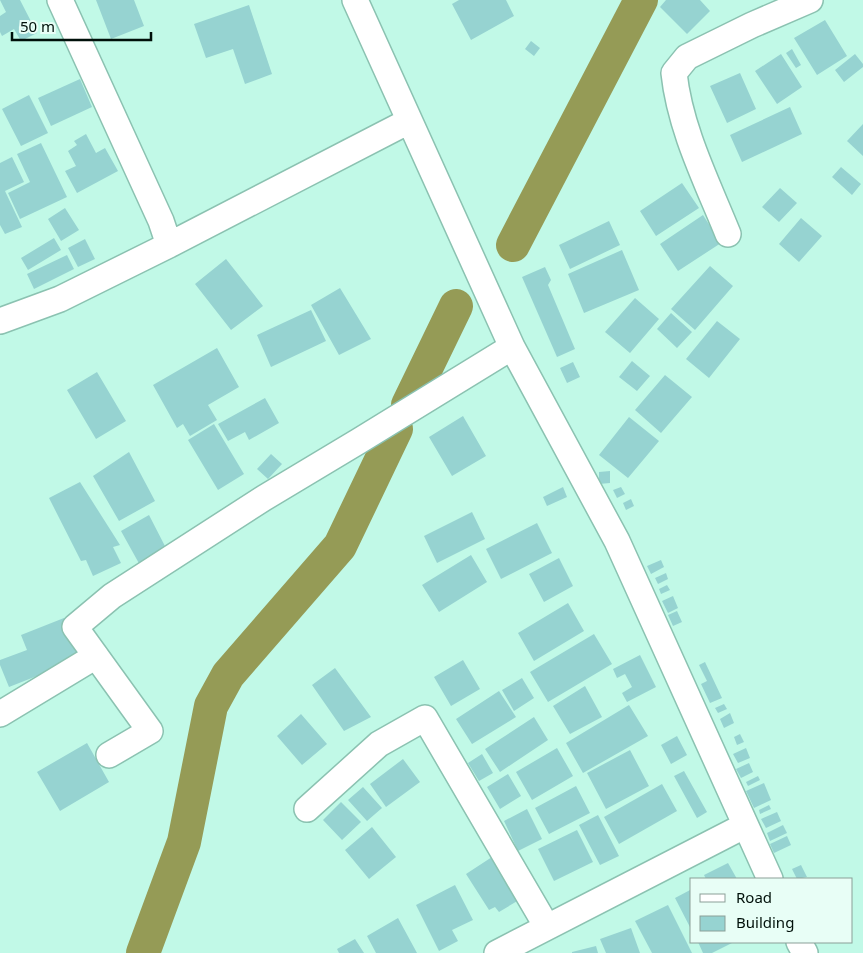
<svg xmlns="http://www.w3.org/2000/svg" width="863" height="953" font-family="'Noto Sans',sans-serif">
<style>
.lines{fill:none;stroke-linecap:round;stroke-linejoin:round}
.river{stroke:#959b56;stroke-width:34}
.building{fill:#96d3d1}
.minor-casing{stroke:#8bc2b1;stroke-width:28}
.minor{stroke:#fff;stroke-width:25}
</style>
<rect width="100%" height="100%" fill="#c1f9e7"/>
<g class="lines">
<path class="river" d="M513 245 641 0
M408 405 456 306
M143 953 184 842 211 706 228 675 340 546 396 429"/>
</g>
<path class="building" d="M0 0H20L37 33 21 41 14 29 2 36 0 32V16L6 12Z
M96 0H134L144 26 111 39Z
M459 0H506L514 16 471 40 452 4Z
M666 0H700L710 11 687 34 660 7Z
M249 5 272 74 245 84 233 49 206 58 194 24Z
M825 20 847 56 817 75 794 38Z
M531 41 540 48 534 56 525 49Z
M792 49 801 65 796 68 786 53Z
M781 54 802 87 777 104 755 71Z
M855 54 863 64V67L844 82 835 70Z
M740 73 756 109 727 123 710 86Z
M80 79 92 107 51 126 38 98Z
M29 95 48 133 21 146 2 109Z
M790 107 802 134 742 162 730 135Z
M863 124V156L847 141Z
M86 134 96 153 105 148 118 171 77 193 65 171 76 166 68 151 77 145 74 141Z
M41 143 67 197 20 219 8 193 30 182 17 154Z
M12 157 24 182 5 191 22 227 5 234 0 225V163Z
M841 167 861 184 852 195 832 177Z
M682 183 699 208 656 236 640 211Z
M780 188 797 203 779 222 762 207Z
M65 208 79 230 61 241 48 219Z
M703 215 721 243 678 271 660 244Z
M801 218 822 236 799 262 779 244Z
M609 221 620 245 570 269 559 245Z
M54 238 61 250 28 270 21 258Z
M85 239 95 259 78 267 68 248Z
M622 250 639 290 584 313 568 274Z
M67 255 74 269 34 289 27 274Z
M226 259 263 306 231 330 195 284Z
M710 266 733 286 695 330 671 309Z
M545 267 551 280 548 285 575 349 557 357 522 277Z
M340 288 371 339 339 355 311 305Z
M635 298 659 319 630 353 605 332Z
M311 310 326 341 271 367 257 335Z
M671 313 692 332 677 348 657 329Z
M717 321 740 339 709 378 686 359Z
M217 348 239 387 208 405 217 420 190 436 183 424 177 428 153 385Z
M632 361 650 376 637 391 619 377Z
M573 362 580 377 567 383 560 368Z
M97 372 126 421 96 439 67 390Z
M665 375 692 397 661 433 635 410Z
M265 398 279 423 249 440 245 432 228 441 218 424Z
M463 416 486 456 452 476 429 437Z
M629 417 659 441 628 478 599 455Z
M214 424 244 474 218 490 188 440Z
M129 452 155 501 119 521 93 476Z
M271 454 282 464 268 479 257 469Z
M610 471V483L599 484V472Z
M80 482 120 545 113 547 121 563 93 576 86 560 81 561 49 498Z
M563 487 567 497 547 506 543 497Z
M621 487 625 494 617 498 613 490Z
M631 499 634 506 626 510 623 503Z
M472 512 485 539 437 563 424 536Z
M149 515 168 552 141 567 121 531Z
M537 523 552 553 501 579 486 549Z
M471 555 487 582 439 612 422 585Z
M559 558 573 586 544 602 529 574Z
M661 560 664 567 651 574 647 566Z
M666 573 668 579 658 584 655 578Z
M667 585 670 590 661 594 659 589Z
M673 596 678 608 668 613 662 601Z
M568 603 584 631 534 661 518 633Z
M677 611 682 622 673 626 668 615Z
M64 618 80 659 9 687 0 665V660L27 650 21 635Z
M594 634 612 664 548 702 530 672Z
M640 655 656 687 627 702 622 693 632 687 625 674 617 678 613 669Z
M463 660 480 689 451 706 434 677Z
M705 662 722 698 710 703 701 684 707 681 699 665Z
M335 668 371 717 344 731 312 685Z
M522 678 534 698 514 711 502 690Z
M585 686 602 717 570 734 553 706Z
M499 691 516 717 472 744 456 719Z
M724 704 727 709 718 713 715 708Z
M629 705 648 736 583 773 566 743Z
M730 713 734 723 724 728 720 719Z
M301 714 327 744 302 765 277 736Z
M534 717 548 740 500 772 485 749Z
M740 734 744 742 737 745 734 737Z
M677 736 687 755 671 764 661 745Z
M87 743 109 782 60 811 37 772Z
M557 748 573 776 532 800 516 772Z
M746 748 750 758 738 763 733 754Z
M630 750 649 786 606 809 587 773Z
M482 754 493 773 479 781 468 763Z
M403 759 420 782 386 807 370 784Z
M749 763 753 772 741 778 736 769Z
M684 771 707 812 697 818 674 776Z
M508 774 521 796 500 809 487 787Z
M758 776 760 780 748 786 746 782Z
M764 783 771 800 754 808 746 791Z
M662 784 677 811 619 844 604 817Z
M576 786 590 813 549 834 535 808Z
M363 787 382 808 367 821 348 800Z
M341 802 361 822 342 840 323 820Z
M769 805 771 809 760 814 759 810Z
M527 809 542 839 518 851 504 821Z
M777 812 781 821 766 828 761 819Z
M598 815 619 856 600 865 579 825Z
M783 825 787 833 770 841 767 833Z
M372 827 396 857 369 879 345 850Z
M577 830 593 862 554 881 538 849Z
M787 836 791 845 774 853 770 844Z
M492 857 519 900 499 912 495 907 489 910 466 874Z
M728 863 737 879H706L704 875Z
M801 865 807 877 797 879 792 869Z
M455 885 473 920 452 930 458 941 439 951 416 905Z
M692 889V931L675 898Z
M668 905 692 953H652L635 921Z
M398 918 417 953H376L367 936Z
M631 928 640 953H606L600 939Z
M355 939 364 953H339L337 949Z
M698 942H734L712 953H703Z
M596 946 598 953H572V952Z"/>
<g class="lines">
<defs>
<path id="minor" d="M355 0 512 347 617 541 770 879
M728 234C707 182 680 129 674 73L687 57 752 25 810 0
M169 245 409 121
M0 321 60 299 169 245 161 221 60 0
M0 714 96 656
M109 755 150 731 75 627 112 596 264 498 359 441 512 347
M307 809 379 744 425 718 547 927
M799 942 805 953
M497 953 744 826"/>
</defs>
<use href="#minor" class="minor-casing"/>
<use href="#minor" class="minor"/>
</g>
<rect x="690" y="878" width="162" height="65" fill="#e8fef6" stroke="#8b9f98"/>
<rect x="700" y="894" width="25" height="8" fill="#ffffff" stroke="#8b9f98"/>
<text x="736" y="903" font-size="15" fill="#00100a">Road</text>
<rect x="700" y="916" width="25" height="15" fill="#96d3d1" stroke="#8b9f98"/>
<text x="736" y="928" font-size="15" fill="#00100a">Building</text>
<path d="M12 32v8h139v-8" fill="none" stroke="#00100a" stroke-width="2.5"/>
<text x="20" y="32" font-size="15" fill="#00100a" stroke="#e8fef6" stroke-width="4" paint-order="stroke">50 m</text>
</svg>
